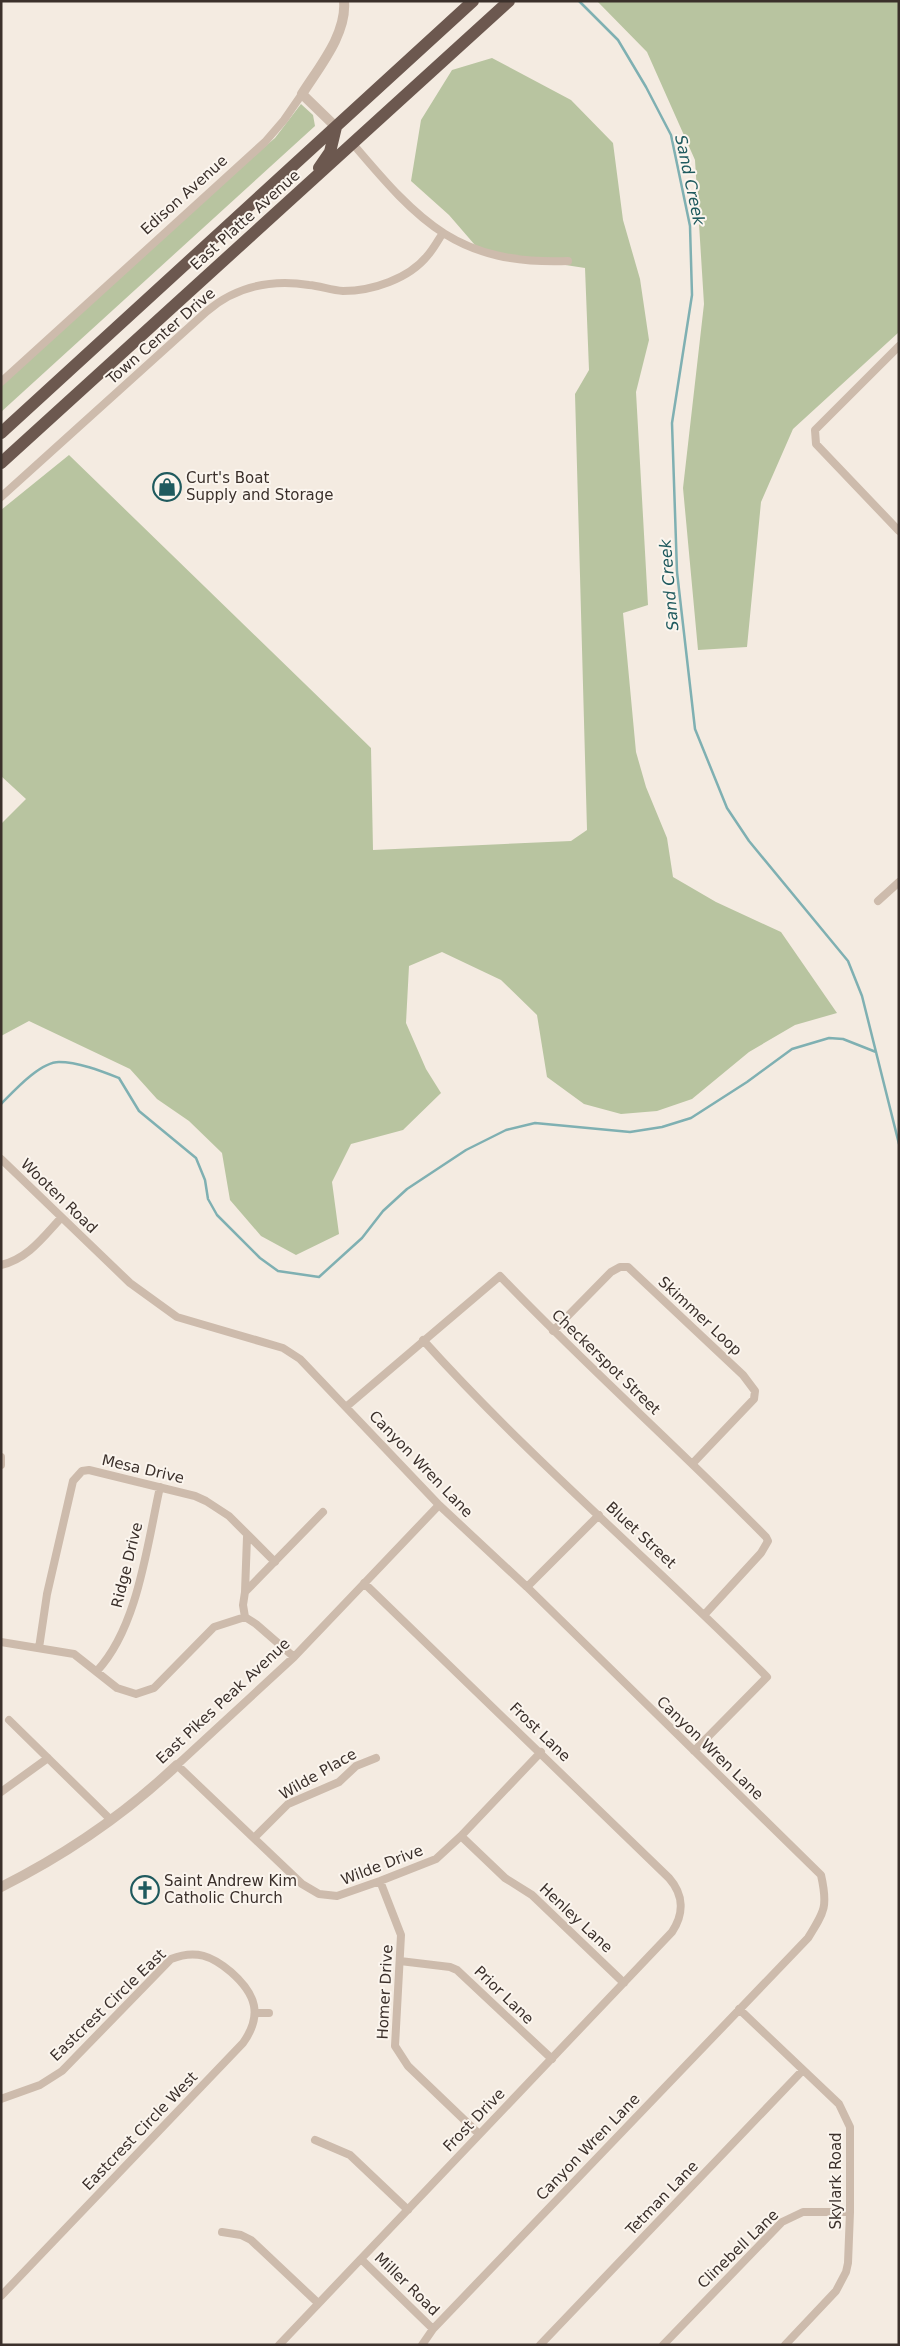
<svg xmlns="http://www.w3.org/2000/svg" width="900" height="2346" font-family="'DejaVu Sans',sans-serif">
<style>
.green{fill:#b8c4a0}
.lines{fill:none;stroke-linecap:round;stroke-linejoin:round}
.stream{stroke:#7fb0b2;stroke-width:2.5}
.minor{stroke:#cdbbac;stroke-width:8}
.tertiary{stroke:#cdbbac;stroke-width:10}
.trunk{stroke:#6c584f;stroke-width:12}
.labels{text-anchor:middle;dominant-baseline:central;stroke-width:4;stroke-linejoin:round;paint-order:stroke}
.street-label{font-size:15px;fill:#3b302b;stroke:#fbf5ee}
.poi-label{font-size:15px;fill:#3b302b;stroke:#fbf5ee;text-anchor:start}
.water-label{font-size:16px;font-style:italic;fill:#1f5a5e;stroke:#fbf5ee}
</style>
<rect width="100%" height="100%" fill="#f4ebe1"/>
<path class="green" d="M597 1H899V332L793 429 761 502 747 647 698 650 683 488 704 304 695 160 647 52Z
M492 58 571 100 613 143 623 220 640 279 649 340 636 392 648 605 623 613 636 752 646 787 667 838 673 877 716 902 781 932 837 1013 795 1025 749 1052 692 1099 657 1111 621 1114 584 1104 547 1077 537 1015 501 980 442 952 409 966 406 1023 426 1069 441 1093 403 1130 351 1144 332 1182 339 1234 296 1255 261 1236 230 1200 222 1153 189 1121 157 1099 130 1069 29 1021 1 1036V824L26 799 1 776V510L69 455 371 748 373 850 571 841 587 830 575 394 589 370 585 268 481 252 449 215 411 181 421 120 452 70Z
M301 104 313 115 315 126 1 412V384L159 238 275 138Z"/>
<g class="lines">
<path class="stream" d="M579 1 618 40 646 87 671 135 690 226 692 295 672 423 677 572 695 729 727 808 749 841 848 961 862 996 899 1144
M1 1104C14 1091 40 1062 59 1062 78 1062 101 1071 119 1078L139 1111 196 1158 205 1180 208 1199 217 1215 260 1258 278 1271 319 1277 362 1238 383 1211 407 1189 466 1150 506 1130 535 1123 630 1132 662 1127 691 1118 747 1082 792 1049 829 1038 843 1039 876 1052"/>
<path class="minor" d="M353 144C420 223 458 265 568 261
M899 346 815 430 816 444 899 531
M1 382 265 142 284 120 302 94
M1 497 206 312C236 286 270 279 309 285 320 286 331 290 343 291 372 291 409 279 428 255 434 248 438 240 443 233
M878 901 899 882
M1 1159 130 1283 177 1317 283 1348 300 1359 439 1505 527 1587 821 1875C828 1906 825 1911 808 1938L433 2329 422 2345
M1 1265C28 1259 44 1236 61 1218
M553 1331 611 1272 620 1267H628L743 1375 755 1391 754 1399 693 1463
M423 1340C530 1459 654 1563 767 1677L694 1751
M346 1407 500 1276C586 1366 679 1448 766 1537L768 1541 761 1553 705 1614
M1 1457V1465
M439 1505 294 1657 177 1765 302 1884 319 1894 337 1896 380 1881 436 1859 461 1836 541 1752
M527 1587 599 1515
M245 1592 247 1537
M245 1617 256 1624 294 1657
M1 1642 74 1654 117 1688 136 1694 154 1688 214 1627 245 1617 243 1605 245 1592 323 1512
M39 1648 47 1594 73 1481 82 1471 89 1470 195 1496 206 1501 229 1516 275 1562
M97 1671C138 1627 147 1545 160 1487
M9 1720 111 1820
M1 1792 48 1758
M461 1836 505 1878 532 1895 624 1983
M254 1838 288 1804 339 1782 356 1766 376 1758
M380 1881 401 1935 395 2046 408 2066 479 2134
M400 1961 450 1967 457 1970 552 2059
M739 2009 839 2104 850 2127V2212L848 2263 846 2272 836 2291 785 2345
M255 2013H269
M1 2099 40 2085 62 2071 171 1959C196 1949 212 1956 231 1972 256 1994 263 2015 243 2043L1 2296
M315 2140 350 2155 408 2210
M222 2232 241 2235 251 2240 318 2303
M361 2259 433 2329
M279 2345 672 1932C684 1914 684 1895 669 1878L364 1583
M540 2345 803 2070
M663 2345 782 2222 803 2212H850"/>
<path class="tertiary" d="M336 127 302 94C319 67 347 34 344 1
M1 1887C65 1855 125 1814 177 1765"/>
<path class="trunk" d="M319 168 330 152 336 127
M1 433 473 1
M1 463 509 1"/>
</g>
<defs>
<symbol id="shop-ring" viewBox="-11 -11 22 22"><circle r="9.5" fill="#fbf5ee" stroke="#1f5a5e" stroke-width="1.5"/><path d="M-5-2.5h2.3a2.7 3.5 0 0 1 5.4 0H5L5.5 6h-11ZM-1.5-2.5h3a1.5 2.3 0 0 0-3 0Z" fill="#1f5a5e"/></symbol>
<symbol id="church-ring" viewBox="-11 -11 22 22"><circle r="9.5" fill="#fbf5ee" stroke="#1f5a5e" stroke-width="1.5"/><path d="M-1.2-6h2.4v3.5h3.3v2.4h-3.3V6h-2.4V-.1h-3.3v-2.4h3.3Z" fill="#1f5a5e"/></symbol>
</defs>
<g fill-rule="evenodd">
<use href="#shop-ring" x="151" y="471" width="32" height="32"/>
<use href="#church-ring" x="129" y="1874" width="32" height="32"/>
</g>
<g class="labels">
<g class="street-label">
<text transform="translate(184 195) rotate(-42)">Edison Avenue</text>
<text transform="translate(245 220) rotate(-42)">East Platte Avenue</text>
<text transform="translate(161 336) rotate(-41)">Town Center Drive</text>
<text transform="translate(59 1196) rotate(44)">Wooten Road</text>
<text transform="translate(700 1316) rotate(43)">Skimmer Loop</text>
<text transform="translate(606 1362) rotate(44)">Checkerspot Street</text>
<text transform="translate(421 1464) rotate(46)">Canyon Wren Lane</text>
<text transform="translate(143 1469) rotate(13)">Mesa Drive</text>
<text transform="translate(641 1535) rotate(43)">Bluet Street</text>
<text transform="translate(127 1565) rotate(-76)">Ridge Drive</text>
<text transform="translate(223 1701) rotate(-43)">East Pikes Peak Avenue</text>
<text transform="translate(540 1732) rotate(44)">Frost Lane</text>
<text transform="translate(710 1748) rotate(44)">Canyon Wren Lane</text>
<text transform="translate(318 1774) rotate(-30)">Wilde Place</text>
<text transform="translate(382 1865) rotate(-21)">Wilde Drive</text>
<text transform="translate(576 1918) rotate(43)">Henley Lane</text>
<text transform="translate(385 1992) rotate(-87)">Homer Drive</text>
<text transform="translate(504 1995) rotate(44)">Prior Lane</text>
<text transform="translate(108 2005) rotate(-44)">Eastcrest Circle East</text>
<text transform="translate(474 2120) rotate(-46)">Frost Drive</text>
<text transform="translate(140 2131) rotate(-46)">Eastcrest Circle West</text>
<text transform="translate(588 2147) rotate(-46)">Canyon Wren Lane</text>
<text transform="translate(836 2181) rotate(-90)">Skylark Road</text>
<text transform="translate(662 2198) rotate(-46)">Tetman Lane</text>
<text transform="translate(738 2249) rotate(-44)">Clinebell Lane</text>
<text transform="translate(407 2284) rotate(44)">Miller Road</text>
</g>
<g class="poi-label">
<text x="186" y="478">Curt's Boat<tspan x="186" dy="17">Supply and Storage</tspan></text>
<text x="164" y="1881">Saint Andrew Kim<tspan x="164" dy="17">Catholic Church</tspan></text>
</g>
<g class="water-label">
<text transform="translate(690 180) rotate(78)">Sand Creek</text>
<text transform="translate(669 585) rotate(-95)">Sand Creek</text>
</g>
</g>
<rect width="900" height="2346" fill="none" stroke="#3b302b" stroke-width="5"/>
</svg>
